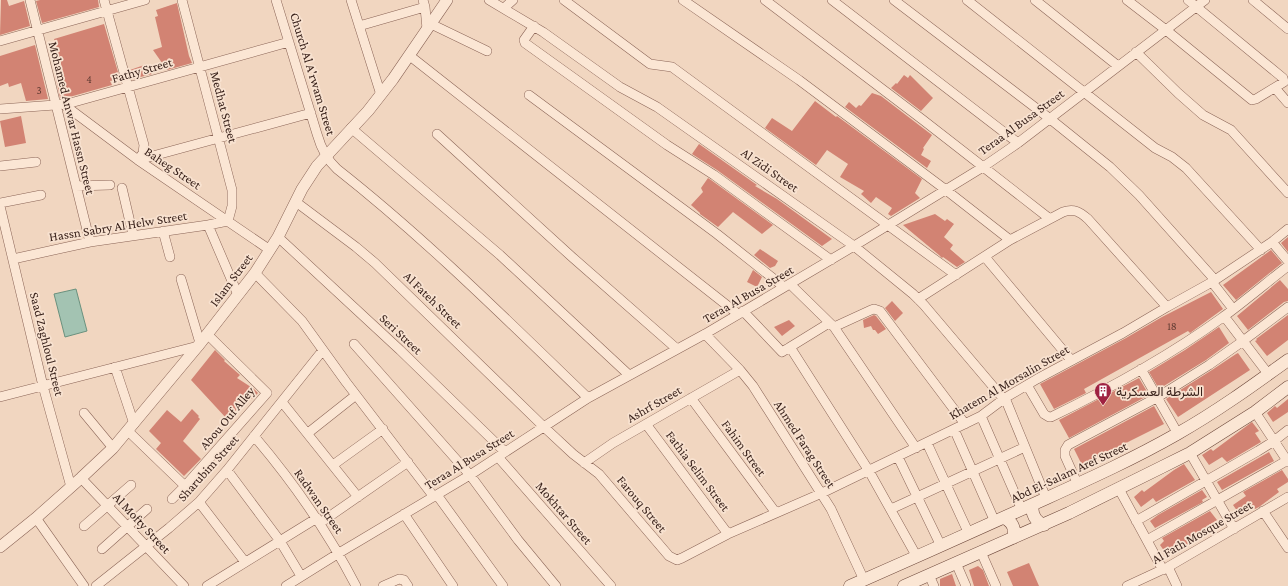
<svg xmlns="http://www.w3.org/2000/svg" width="1288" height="586" font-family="'Crimson Pro',Vazirmatn,serif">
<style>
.water{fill:#a3c3b2;stroke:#6a917e}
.building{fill:#d28373}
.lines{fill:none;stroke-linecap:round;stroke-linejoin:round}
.minor-casing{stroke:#8b6557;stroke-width:10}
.tertiary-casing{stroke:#8b6557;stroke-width:12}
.secondary-casing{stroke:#6d473a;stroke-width:13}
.minor{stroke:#fbe6d4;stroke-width:9}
.tertiary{stroke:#fbe6d4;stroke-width:11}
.secondary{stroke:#fbe6d4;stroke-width:12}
.labels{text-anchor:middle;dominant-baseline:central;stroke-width:3.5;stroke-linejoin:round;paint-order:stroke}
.number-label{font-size:11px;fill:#603b32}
.street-label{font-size:13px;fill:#3a231c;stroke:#f8e2d0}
.poi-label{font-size:13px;fill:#3a231c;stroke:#f8e2d0;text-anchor:start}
</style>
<rect width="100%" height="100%" fill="#f1d6c0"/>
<path class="water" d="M76 289 87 331 65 337 54 294Z"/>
<path class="building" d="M1 0H7L9 6 24 1 30 26 0 35Z
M40 0H98L99 7 42 23 36 1Z
M177 3 189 56 192 63 167 70 153 50 162 47 155 17 158 16 156 10Z
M104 24 120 79 110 81 112 85 73 96 60 98 55 74 63 71 54 39Z
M35 45 48 99 26 101 21 83 9 87 8 83 0 86V56Z
M147 64 152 74 133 79 130 70Z
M904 75 908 78 910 75 933 98 921 111 891 88 896 83 897 84Z
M872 93 881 96 932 135 923 148 924 149 921 155 931 161 927 168 845 107 849 102 856 108 859 105 861 106Z
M815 101 836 117 837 116 922 179 915 193 920 198 891 216 888 214 892 208 876 197 871 203 861 194 864 191 840 177 848 164 827 150 816 165 765 128 772 118 792 131Z
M21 116 26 143 5 147 0 121Z
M699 144 757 185 755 186 777 199 832 239 822 246 717 170 692 154Z
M708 178 711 180 773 225 762 234 733 212 718 227 700 214V213L691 205 703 192 701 188Z
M935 214 945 221 947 219 954 224 944 237 953 245 950 249 965 262 957 267 943 257 942 258 939 255 903 225Z
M1288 237V252L1281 243Z
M760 249 778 261 775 266 770 268 754 255Z
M1271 250 1282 263 1236 300 1223 285Z
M753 270 762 277 757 287 747 282Z
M1280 280 1288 289V301L1284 302 1248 330 1237 316Z
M1211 292 1223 309 1190 333 1188 331 1084 389 1086 393 1054 409 1040 384 1126 338 1162 317Z
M892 301 903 313 895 321 885 308Z
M874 315 876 316 886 329 878 334 875 330H873L871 326 864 328 863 320Z
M1288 315V340L1267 356 1255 341 1257 340 1256 339Z
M789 320 795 326 782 336 774 327Z
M1219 327 1229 343 1206 360 1159 389 1149 372 1185 350Z
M215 350 225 360 224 361 240 375 237 378 254 389 258 393 252 399 249 397 227 419 191 380Z
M1238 353 1250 370 1178 417 1166 399 1212 370 1236 354Z
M1139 378 1149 395 1069 438 1059 420Z
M1288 399V412L1273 422 1267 413 1275 406 1277 408Z
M1154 406 1164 424 1082 465 1074 449Z
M192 409 199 416 198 417 200 419 183 441 201 459 184 476 156 449 161 443 149 431 167 410 181 422Z
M1252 422 1259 431 1255 433 1261 442 1227 462 1222 457 1209 465 1202 455 1211 449 1213 451Z
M1269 452 1274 461 1222 490 1217 482Z
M1184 464 1195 480 1156 502 1153 498 1141 507 1134 497 1142 490 1144 492 1174 470Z
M1282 470 1288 479V482L1277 489 1279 492 1259 507 1255 509 1253 507 1240 515 1233 505 1246 496 1243 492Z
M1202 490 1207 497 1202 500 1203 502 1155 528 1150 521 1158 515Z
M1210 511 1217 520 1204 528 1206 531 1182 549 1180 546 1167 555 1160 545 1164 541 1162 538Z
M1029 563 1039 586H1013L1007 572Z
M978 566 983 570 989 586H974L969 570Z
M952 574 956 586H940V579Z"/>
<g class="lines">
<defs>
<path id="minor" d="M30 0 90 242
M104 0 144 145 143 153 138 160
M276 0 317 134C321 148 326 159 337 169 426 239 506 319 588 398
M351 0 381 95
M423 0 425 7 427 29
M489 0 543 32 620 87 657 107 854 246 913 294 924 305 1002 397 1005 398 1046 498
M564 0 650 64 672 67 956 275
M683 0 799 80 946 190 1010 240
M765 0 923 120 1050 219
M832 0 1018 143
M894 0 1049 118 1110 167 1139 195 1215 280
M967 0 1155 148 1172 157 1186 168 1261 250
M1035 0 1118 66
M1127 0 1166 30 1252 100 1256 99 1284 82 1283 78 1188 0
M1253 0 1288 29
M504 8 513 0
M431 24 487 51
M359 26 425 7
M534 26 524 40 525 43 667 145 714 175 831 260
M0 41 145 0
M1136 52 1178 93 1203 115 1231 130 1288 193
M410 56 738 314
M1275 88 1288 103
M529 95 717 234 784 287
M63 104 138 160 270 250
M0 109 55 105 74 102 289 42
M351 128 500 255 629 375
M437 134 572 257 677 349
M138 160 311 113
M0 166 36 162
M76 186 110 185
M122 188 133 235
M296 202 356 247 375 263 544 427 573 454 599 474 669 556 677 560 682 558 728 534 822 493 981 416 1005 398 1037 379 1123 333 1167 307 1212 282 1272 242 1288 229
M0 203 41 195
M0 206 43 386 71 487
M208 225 238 295
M163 231 170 257
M278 237 400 350 505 452
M1272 242 1288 261
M985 257 1071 360
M13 259 90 242 208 225 228 221 232 206V190L182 0
M255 273 302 321 346 382 434 497
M181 279 200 343
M1212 282 1233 309
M790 284 834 327 916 448
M918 299 1010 240 1063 212C1074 208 1080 212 1088 219L1167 307
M743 311 782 352 829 323
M1224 316 1269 375
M834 327 871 310 874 309 880 311 965 424
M705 334 740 370 753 386 831 509 864 580
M354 344 470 475 518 540 556 586
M790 347 869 471 917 557
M115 367 134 424
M1141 369 1178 434
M1027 385 1044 414 1049 417H1051C1111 388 1169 356 1223 317 1245 301 1266 283 1288 266
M0 397 198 346
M691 398 776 513
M282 402 358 497
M1255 412 1288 462
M84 413 113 448
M981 416 1022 510
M646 424 728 534
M954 429 995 522
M128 431 185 486 172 499
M308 433 356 395
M254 436C294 483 328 532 356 586
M927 443 969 534
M1190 453 1234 529
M498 457 611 586
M898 457 941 546
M584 463 613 443 740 370
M333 465 383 429
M227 470 280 541 301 576
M81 478 184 586
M1078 485 1065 456V450L1068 445 1158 397 1209 365 1243 341 1288 307
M185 486 267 393 207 334
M1119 489 1163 570
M437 495 503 586
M199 502 245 562
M891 509 1025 447
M1263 511 1288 548
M404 514 453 586
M36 518 84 586
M1136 521 1258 451 1274 441 1288 430
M320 523 408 462
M84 526 131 485
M1147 540 1288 460
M102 549 147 509
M981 552 996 586
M956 563 966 586
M1168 567 1177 586
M929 575 934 586
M96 586 169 528 199 502 227 470 323 350
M207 586 317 518
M286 586 339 553 470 475 588 398 705 334 854 246 983 167 1018 143 1205 0
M383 586 399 579 404 580 408 586
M1127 586 1168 567 1288 497"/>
<path id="tertiary" d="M0 547 36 518 81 478 113 448 198 346 255 273 278 237 302 189 317 166 368 111 393 79 447 0"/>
<path id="secondary" d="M1033 505C1031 514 1035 521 1044 525
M1004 518C1013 522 1016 529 1013 538
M850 586C916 557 981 528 1047 498 1091 478 1135 458 1177 434 1216 412 1252 386 1288 360
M904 586 1069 513 1162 467 1190 453 1255 412 1288 387"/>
</defs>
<use href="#minor" class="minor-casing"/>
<use href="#tertiary" class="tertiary-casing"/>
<use href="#secondary" class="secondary-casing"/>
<use href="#minor" class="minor"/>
<use href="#tertiary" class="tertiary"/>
<use href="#secondary" class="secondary"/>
</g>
<defs>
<symbol id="building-pin" viewBox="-11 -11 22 30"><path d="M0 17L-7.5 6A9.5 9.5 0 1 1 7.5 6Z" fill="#9f2242" stroke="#f8e2d0"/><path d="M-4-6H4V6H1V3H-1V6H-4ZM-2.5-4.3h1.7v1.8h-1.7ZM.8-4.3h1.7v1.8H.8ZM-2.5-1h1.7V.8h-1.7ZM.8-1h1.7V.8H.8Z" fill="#fff"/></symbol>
</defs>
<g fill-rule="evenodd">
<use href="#building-pin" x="1093" y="381" width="20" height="27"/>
</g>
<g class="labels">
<g class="number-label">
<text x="89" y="79">4</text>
<text x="39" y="90">3</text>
<text x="1172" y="326">18</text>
</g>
<g class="street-label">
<text transform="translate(142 70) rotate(-16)">Fathy Street</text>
<text transform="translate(313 74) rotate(73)">Church Al A'rwam Street</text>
<text transform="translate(224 107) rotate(75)">Medhat Street</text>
<text transform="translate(72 118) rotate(76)">Mohamed Anwar Hassn Street</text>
<text transform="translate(1021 122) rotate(-36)">Teraa Al Busa Street</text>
<text transform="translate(173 168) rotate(34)">Baheg Street</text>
<text transform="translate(770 170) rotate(35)">Al Zidi Street</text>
<text transform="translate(118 226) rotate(-9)">Hassn Sabry Al Helw Street</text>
<text transform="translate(231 280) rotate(-53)">Islam Street</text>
<text transform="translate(748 294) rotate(-30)">Teraa Al Busa Street</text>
<text transform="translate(433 300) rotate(44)">Al Fateh Street</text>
<text transform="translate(401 334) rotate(43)">Seri Street</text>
<text transform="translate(47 344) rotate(76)">Saad Zaghloul Street</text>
<text transform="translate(1009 382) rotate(-30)">Khatem Al Morsalin Street</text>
<text transform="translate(654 404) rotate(-30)">Ashrf Street</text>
<text transform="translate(227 418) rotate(-50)">Abou Ouf Alley</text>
<text transform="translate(805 444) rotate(57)">Ahmed Farag Street</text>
<text transform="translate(744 448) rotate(54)">Fahim Street</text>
<text transform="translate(469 459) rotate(-32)">Teraa Al Busa Street</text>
<text transform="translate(208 468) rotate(-48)">Sharubim Street</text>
<text transform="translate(698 471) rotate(53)">Fathia Selim Street</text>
<text transform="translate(1069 472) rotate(-25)">Abd El-Salam Aref Street</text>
<text transform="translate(319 501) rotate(55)">Radwan Street</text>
<text transform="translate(642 504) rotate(50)">Farouq Street</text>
<text transform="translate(564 513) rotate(49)">Mokhtar Street</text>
<text transform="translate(142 523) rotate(47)">Al Mofty Street</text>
<text transform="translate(1202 532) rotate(-30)">Al Fath Mosque Street</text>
</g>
<g class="poi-label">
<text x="1116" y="391">الشرطة العسكرية</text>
</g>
</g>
</svg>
